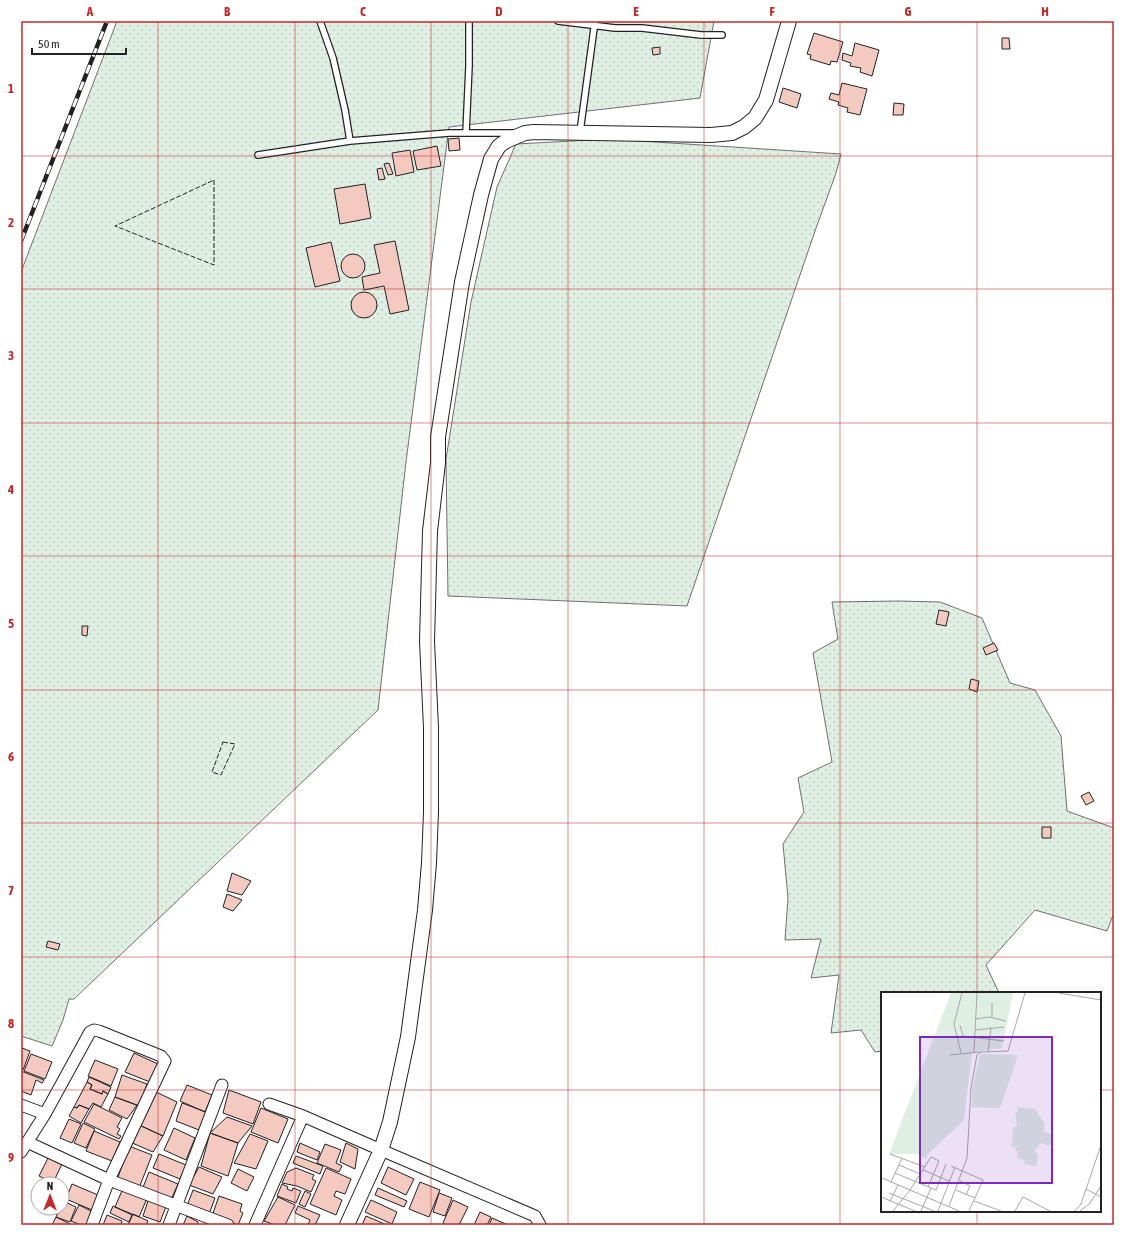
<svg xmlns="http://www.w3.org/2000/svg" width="1135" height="1246" font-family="'Asap Condensed',sans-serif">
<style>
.garden{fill:url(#garden-dots);stroke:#6f6f6f}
.building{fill:#f3c9c0;stroke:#222}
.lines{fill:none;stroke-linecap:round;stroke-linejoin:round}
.service-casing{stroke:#222;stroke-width:8}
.minor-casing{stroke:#222;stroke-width:13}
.tertiary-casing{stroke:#222;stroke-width:16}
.service{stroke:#fff;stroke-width:5.5}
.minor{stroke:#fff;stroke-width:11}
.tertiary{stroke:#fff;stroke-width:14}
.rail-casing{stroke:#222;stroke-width:4.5}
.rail{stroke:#fff;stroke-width:3;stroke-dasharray:9;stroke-linecap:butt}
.fence{stroke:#222;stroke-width:1;stroke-dasharray:5 2;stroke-linecap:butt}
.grid{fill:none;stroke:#c62828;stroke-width:1;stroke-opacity:0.55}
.inset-road{fill:none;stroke:#a7a7a7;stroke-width:1}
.view{fill:#7b2cbf;fill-opacity:0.15;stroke:#7b2cbf;stroke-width:2}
.inset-edge{fill:none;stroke:#222;stroke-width:2}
.neatline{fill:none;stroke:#c62828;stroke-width:1.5}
.grid-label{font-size:13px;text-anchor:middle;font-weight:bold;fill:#c62828}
</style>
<defs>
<pattern id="garden-dots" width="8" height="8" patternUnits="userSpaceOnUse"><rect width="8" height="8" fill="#e0efe3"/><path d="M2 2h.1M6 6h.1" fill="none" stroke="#c0cdc2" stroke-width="1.8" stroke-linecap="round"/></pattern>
</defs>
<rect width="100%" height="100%" fill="#fff"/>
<path class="garden" d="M117 21H714L700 98 449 127 406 462 378 710 74 999H69L63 1020 52 1046 21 1036V272Z
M609 139 841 154 836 173 815 231 687 606 448 596 446 459 471 302 497 187 516 144Z
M898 601 940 602 982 618 1010 683 1035 690 1061 736 1067 811 1114 828V913L1107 931 1035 910 986 965 999 993H882V1051L875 1052 861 1030 831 1033 839 975 811 978 821 939 785 940 788 898 783 844 804 812 798 778 832 762 813 653 838 639 832 602Z"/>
<path class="building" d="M814 33 843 42 837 62 831 61 830 65 810 59 811 55 807 54Z
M1002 38H1009L1010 49H1002Z
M855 43 879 50 872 76 860 72 861 68 850 66 851 63 842 60 843 53 852 56Z
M660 47V54L653 55 652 48Z
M842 83 867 89 860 115 847 112 848 108 838 105 839 102 829 99 831 93 839 95Z
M783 88 801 94 797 108 779 102Z
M894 103 904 104 903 115H893Z
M459 138 460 150 449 151 448 139Z
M437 146 441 166 417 170 413 151Z
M410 150 414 172 396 176 392 153Z
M389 163 393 174 388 175 384 164Z
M382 168 385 179 379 180 377 169Z
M365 184 371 218 340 224 334 189Z
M395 241 409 310 390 314 384 286 364 290 362 277 380 273 374 245Z
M331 242 340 281 315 287 306 248Z
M341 266a12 12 0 1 1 24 0a12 12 0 1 1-24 0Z
M351 305a13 13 0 1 1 26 0a13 13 0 1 1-26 0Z
M939 610 949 612 946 626 936 624Z
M82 626H88L87 636 82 635Z
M994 643 998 650 986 655 983 648Z
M971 679 979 681 977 692 969 689Z
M1089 792 1094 801 1086 805 1081 796Z
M1042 827H1051V838H1042Z
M232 873 251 881 242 895 227 891Z
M227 894 242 900 233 911 223 907Z
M48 941 60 944 58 950 46 947Z
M22 1048 30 1051 23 1070H21V1052Z
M134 1053 158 1064 150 1082 125 1072Z
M31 1054 52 1062 45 1079 24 1071Z
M95 1060 118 1069 111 1086 88 1076Z
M21 1071 44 1080 42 1083 36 1080 31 1095 21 1091Z
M122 1075 147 1084 139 1106 115 1097Z
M89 1077 111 1087 108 1094 103 1091 102 1094 90 1089 92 1085 87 1082Z
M87 1082 92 1085 90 1089 102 1094 103 1091 108 1094 101 1107 93 1103 89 1109 79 1105 77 1108 74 1107Z
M187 1085 212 1095 205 1112 180 1101Z
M229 1090 261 1102 253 1124 223 1113Z
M154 1091 177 1102 163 1136 137 1124Z
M115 1097 137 1105 127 1119 109 1110Z
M182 1103 206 1112 199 1130 176 1121Z
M94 1104 122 1118 117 1127 120 1129 117 1134 121 1136 119 1139 84 1122Z
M79 1105 89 1109 81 1123 69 1116 74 1107 77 1108Z
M261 1108 288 1119 278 1143 251 1132Z
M227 1117 252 1126 238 1143 210 1133Z
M69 1119 81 1124 72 1143 60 1138Z
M83 1123 95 1129 86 1148 74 1143Z
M137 1124 163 1136 153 1152 130 1142Z
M174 1128 195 1138 186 1160 164 1150Z
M94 1131 120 1142 112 1161 86 1151Z
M210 1133 238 1143 228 1176 201 1166Z
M250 1134 268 1141 256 1169 234 1163Z
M300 1143 320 1152 317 1160 297 1152Z
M346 1143 358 1149 355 1169 340 1162Z
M325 1144 341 1150 336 1163 342 1166 339 1172 317 1163Z
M129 1146 152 1155 139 1188 117 1180Z
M159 1154 186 1165 180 1179 153 1168Z
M296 1156 323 1166 320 1174 293 1163Z
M48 1158 62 1164 53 1183 39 1176Z
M199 1167 222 1177 213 1194 189 1185Z
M388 1167 414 1179 406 1195 381 1183Z
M296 1168 314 1175 312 1179 316 1181 311 1192 297 1186 282 1183 287 1172Z
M326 1168 351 1179 345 1194 336 1191 334 1196 342 1200 336 1215 310 1204Z
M238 1169 254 1177 247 1191 231 1183Z
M149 1172 178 1184 170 1202 142 1190Z
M420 1182 440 1190 429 1217 409 1209Z
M72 1184 98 1195 92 1210 66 1199Z
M282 1184 288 1187 287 1189 292 1191 293 1188 301 1191 296 1203 277 1196Z
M124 1186 148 1196 139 1217 115 1207Z
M378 1188 407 1201 404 1207 375 1195Z
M193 1190 215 1198 209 1214 187 1206Z
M305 1191 311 1194 305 1207 299 1204Z
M439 1193 452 1198 445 1216 433 1212Z
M219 1196 242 1204 240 1211 243 1213 238 1225 212 1216Z
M278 1197 295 1205 285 1225H275L264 1221Z
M149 1198 167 1204 160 1222 143 1216Z
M371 1200 397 1212 392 1224 365 1212Z
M453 1200 468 1207 459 1225H447L443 1223Z
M63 1201 76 1207 70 1222 56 1217 60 1208H62Z
M79 1205 93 1212 88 1225H81L71 1221Z
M113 1206 132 1215 129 1222 110 1213Z
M298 1206 320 1215 315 1225H308L310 1220 295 1213Z
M480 1212 491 1217 487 1225H474Z
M133 1214 148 1221 146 1225H128Z
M107 1215 122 1221 121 1225H103Z
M187 1216 198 1222 197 1225H183Z
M366 1216 387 1225H362Z
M56 1217 72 1225H52Z
M492 1218 508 1225H489Z"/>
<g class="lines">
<defs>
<path id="service" d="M320 21 333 58 345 110 350 141
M558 21 615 28H642L701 35H722
M580 132 595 21
M466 133 469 66V21
M258 155 350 141 449 133H515"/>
<path id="minor" d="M269 1104 303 1116 381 1150 535 1216 540 1225
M21 1105 45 1114
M27 1142 109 1180 228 1225
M21 1152 45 1114 90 1032 94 1030 99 1031 161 1056 165 1061 109 1180 92 1225
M169 1225 222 1085
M255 1225 303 1116"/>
<path id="tertiary" d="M347 1225 381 1150 390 1122 408 1037 425 910 429 863 431 812V728L427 641 430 531 438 463V437L462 282 481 195 491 159 499 146 506 141 525 133 534 132 711 135 732 133 744 127 755 118 766 100 789 21"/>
</defs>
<use href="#service" class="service-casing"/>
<use href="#minor" class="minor-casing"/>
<use href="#tertiary" class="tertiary-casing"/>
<use href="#service" class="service"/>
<use href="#minor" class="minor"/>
<use href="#tertiary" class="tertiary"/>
<defs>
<path id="rail" d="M21 241 107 21"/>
</defs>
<use href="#rail" class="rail-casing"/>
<use href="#rail" class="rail"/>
<path class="fence" d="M214 180V265L115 226Z
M223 742 235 744 221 775 212 772Z"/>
</g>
<path class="grid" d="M158 21V1225M295 21V1225M431 21V1225M568 21V1225M704 21V1225M840 21V1225M977 21V993M21 156H1114M21 289H1114M21 423H1114M21 556H1114M21 690H1114M21 823H1114M21 957H1114M21 1090H882M1100 1090H1114M977 1211V1225"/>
<g transform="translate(881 992)">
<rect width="220" height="220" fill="#fff"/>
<path d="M70 1H132L121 56 91 60 83 128 47 162 45 167 36 162H8ZM99 62 137 63 119 116 91 115V99ZM136 115 154 117 163 131V140L173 143 168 154 160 151 154 158 157 165 155 174 144 172 143 168 136 166 137 159H134L135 155H131L132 136 136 134 134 121 137 119Z" fill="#e0efe3"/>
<path class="inset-road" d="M178 1 220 8M111 11V26M94 27 108 25 125 29M79 33 82 44 123 49M94 38 123 35M93 60 96 1M107 60 110 35M80 61 73 32 81 1M69 63 99 60M9 162 44 175M18 173 39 182M70 174 102 188 88 219M42 178 68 189M14 181 55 198 65 172M1 186 29 198 50 165 58 169 47 195M79 189 89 194 85 203M10 190 21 166M205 197 220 205M75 198 94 206M8 201 53 219M0 205 34 219M9 209 17 193M93 209 120 219M68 214 86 166 90 96 96 63 100 60 127 59 144 1M12 219 29 198 78 219M40 219 50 196M57 219 74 175M134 219 142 205 169 219M194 219 200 212 220 153M199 219 209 211 220 194"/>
<path class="view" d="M39 45H171V191H39Z"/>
<rect width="220" height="220" class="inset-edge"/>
</g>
<rect width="1135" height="1246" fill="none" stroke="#ffffff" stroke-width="44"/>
<g transform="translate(50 1196)"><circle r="19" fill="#ffffff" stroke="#a7a7a7"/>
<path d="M0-3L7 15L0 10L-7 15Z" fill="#c62828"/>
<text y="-6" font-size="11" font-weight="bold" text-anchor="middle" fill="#222222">N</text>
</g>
<path d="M32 48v6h94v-6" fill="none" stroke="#222222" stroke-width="2"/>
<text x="38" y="48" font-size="12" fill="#222222" stroke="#ffffff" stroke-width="3" paint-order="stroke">50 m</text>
<rect x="22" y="22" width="1091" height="1202" class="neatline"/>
<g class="grid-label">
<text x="90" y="16">A</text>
<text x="227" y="16">B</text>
<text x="363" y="16">C</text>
<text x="499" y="16">D</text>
<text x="636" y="16">E</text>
<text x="772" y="16">F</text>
<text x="908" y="16">G</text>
<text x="1045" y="16">H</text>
<text x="11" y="93">1</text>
<text x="11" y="227">2</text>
<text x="11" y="360">3</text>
<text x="11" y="494">4</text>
<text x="11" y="628">5</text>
<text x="11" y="761">6</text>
<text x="11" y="895">7</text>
<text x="11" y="1028">8</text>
<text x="11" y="1162">9</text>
</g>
</svg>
